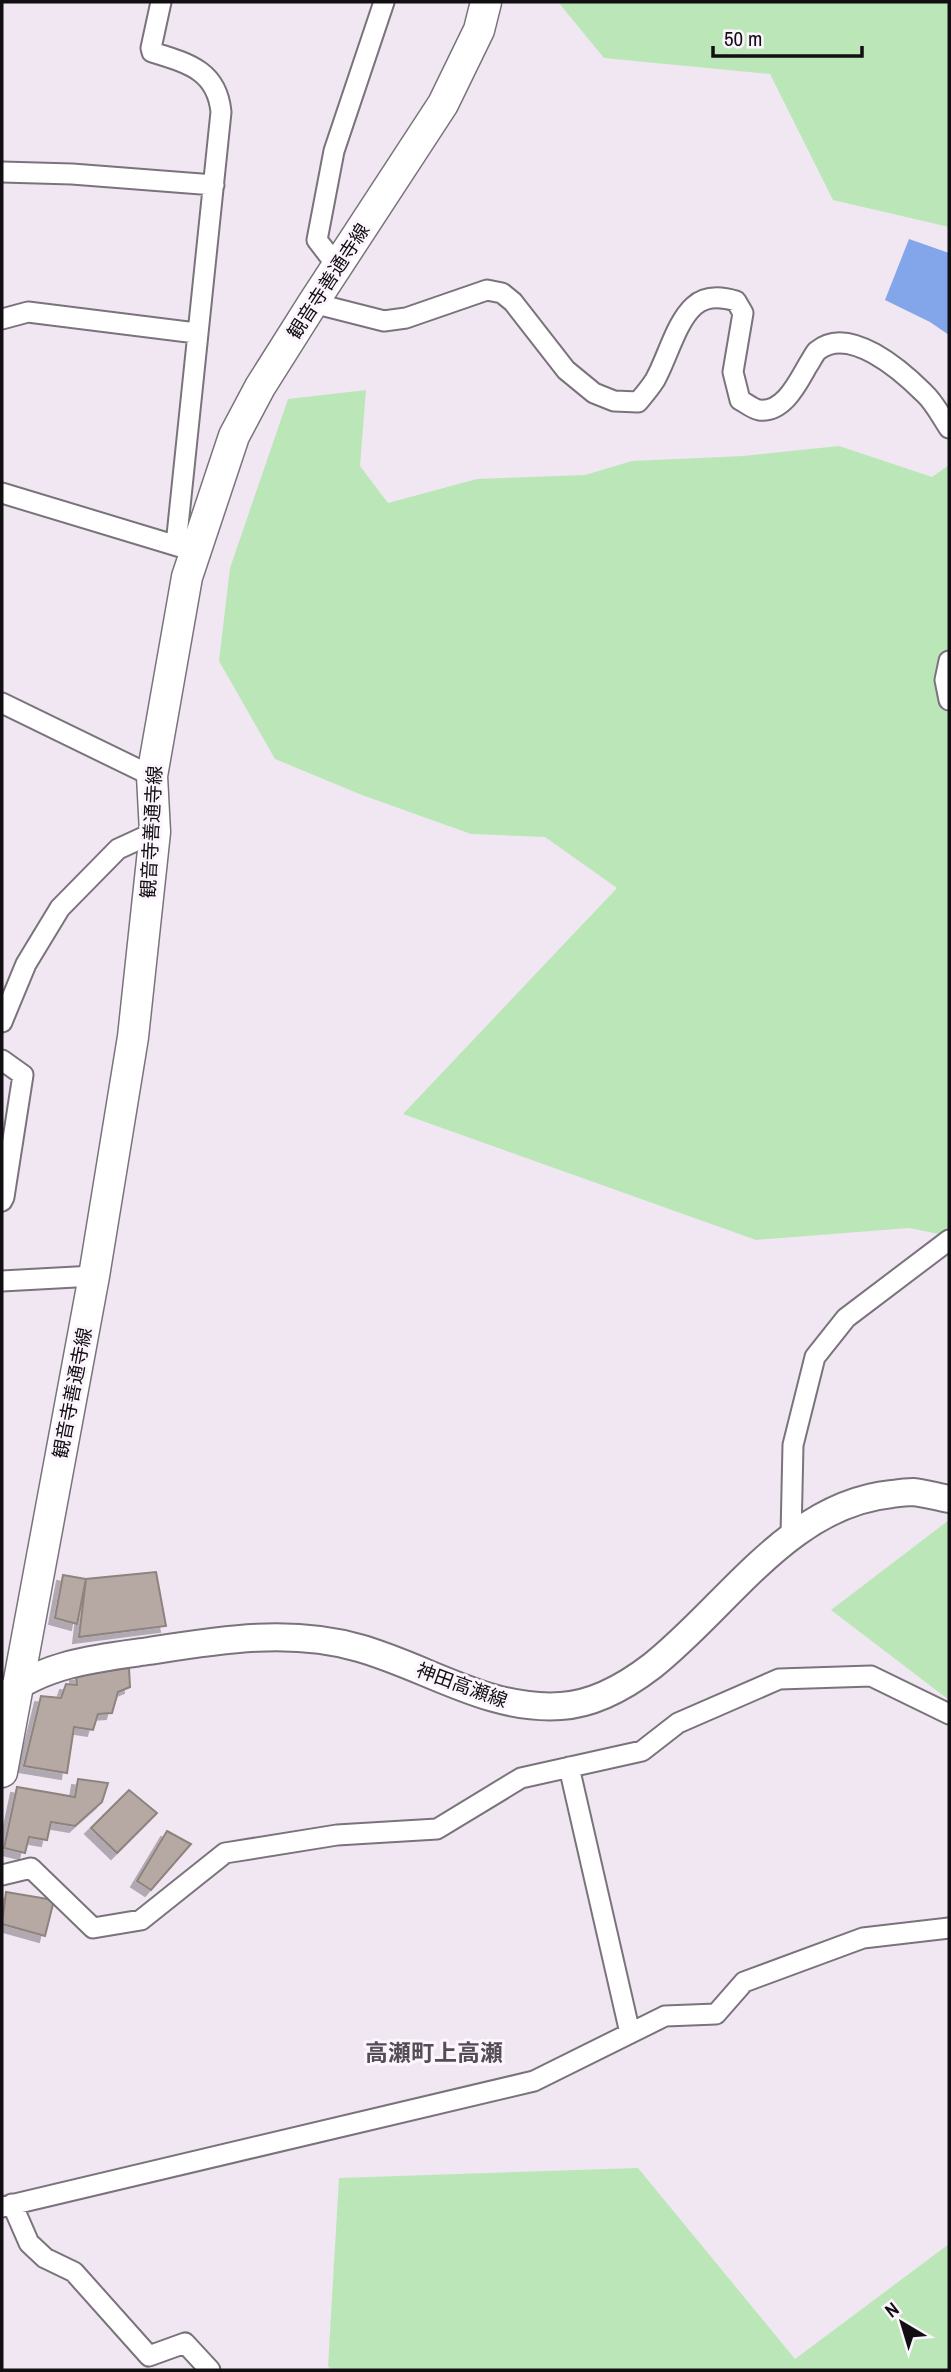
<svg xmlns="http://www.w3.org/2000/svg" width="951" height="2372" font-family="'Archivo Narrow','Noto Sans JP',sans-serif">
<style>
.green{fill:#bbe7b8}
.water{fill:#82a6e9}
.building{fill:#b6a9a3;stroke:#8e837d;stroke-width:2;filter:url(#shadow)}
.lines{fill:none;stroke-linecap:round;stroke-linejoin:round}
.street-casing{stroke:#7a737c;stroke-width:23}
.secondary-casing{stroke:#7a737c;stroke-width:30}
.primary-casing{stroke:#7a737c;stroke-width:33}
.street{stroke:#fff;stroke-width:19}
.secondary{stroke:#fff;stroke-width:26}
.primary{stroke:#fff;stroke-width:30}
.labels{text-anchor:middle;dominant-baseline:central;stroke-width:6;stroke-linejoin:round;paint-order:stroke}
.street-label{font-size:19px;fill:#120f12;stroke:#fcf5fe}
.quarter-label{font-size:23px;font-weight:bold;fill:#544d56;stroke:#fcf5fe}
</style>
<defs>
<filter id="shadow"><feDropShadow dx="-6" dy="6" stdDeviation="0" flood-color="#0004"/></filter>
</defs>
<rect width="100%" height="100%" fill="#f0e7f2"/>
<path class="green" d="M558 2H949V227L833 200 770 74 604 58Z
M366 390 360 466 388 503 477 479 585 475 632 461 743 456 839 446 932 477 949 465V1236L909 1228 756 1240 403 1114 617 888 545 837 471 834 362 795 275 759 219 661 230 568 288 399Z
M949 1520V1700L831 1610Z
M638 2168 795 2359 949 2244V2370H331L328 2366 339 2178Z"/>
<path class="water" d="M909 239 949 253V335L930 322 885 300Z"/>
<path class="building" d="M156 1572 166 1626 79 1637 86 1579Z
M63 1575 86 1579 77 1624 55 1618Z
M129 1668 130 1687 118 1692 112 1713 98 1714 93 1730 74 1727 67 1773 24 1766 41 1696 61 1698 66 1684 77 1685 76 1675Z
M78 1779 108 1783 102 1802 75 1826 51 1822 47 1840 29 1837 25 1853 4 1848 17 1787 75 1797Z
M129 1790 157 1813 117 1853 91 1828Z
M167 1831 191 1844 151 1890 137 1881Z
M6 1892 54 1900 45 1936 2 1924Z"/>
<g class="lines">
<defs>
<path id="street" d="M161 2 151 48 152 52C187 63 217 70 221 112L176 545
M2 172 72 174 214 185
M337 266 317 240 334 151 384 2
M313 303 384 321 406 318 487 290 502 293 513 302 566 370 594 393 614 401 638 402C644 395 650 388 655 380 667 359 676 322 694 306 706 295 723 297 736 301L743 313 733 372 740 400C746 403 753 409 759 410 784 413 798 382 808 365 811 361 814 354 817 351 849 324 902 371 924 393 934 402 941 416 949 428
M2 319 28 312 196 333
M2 493 187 549
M949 661 945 680 949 700
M2 703 152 776
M2 1022 26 964 60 908 118 849 155 832
M2 1060 23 1075 4 1197 2 1201
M2 1281 94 1276
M791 1536 793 1445 815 1357 846 1318 949 1240
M569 1767 630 2033
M2 1875 31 1868 93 1928 141 1920 225 1853 337 1835 437 1829 521 1778 642 1751 678 1723 779 1679 871 1676 949 1714
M12 2204 29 2243 45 2258 74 2272 149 2356 185 2343 210 2370
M2 2207 534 2081 665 2016 716 2014 744 1982 863 1938 949 1928"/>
<path id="secondary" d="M5 1695C46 1663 99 1658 149 1651 219 1640 290 1628 359 1648 427 1667 488 1711 561 1706 594 1704 626 1686 652 1666 728 1606 789 1504 892 1494 899 1493 906 1492 913 1492 925 1493 937 1497 949 1499"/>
<path id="primary" d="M2 1772 94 1276 133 1037 155 832 152 776 187 577 234 436 260 387 313 303 443 104 479 30 486 2"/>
</defs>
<use href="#street" class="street-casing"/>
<use href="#secondary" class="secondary-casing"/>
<use href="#primary" class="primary-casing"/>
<use href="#street" class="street"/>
<use href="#secondary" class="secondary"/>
<use href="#primary" class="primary"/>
</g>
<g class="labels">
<g class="street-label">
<text transform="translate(328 281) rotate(-57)">観音寺善通寺線</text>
<text transform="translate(151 832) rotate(-87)">観音寺善通寺線</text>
<text transform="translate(72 1393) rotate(-79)">観音寺善通寺線</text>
<text transform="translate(462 1685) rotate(20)">神田高瀬線</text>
</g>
<g class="quarter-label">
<text x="434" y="2052">高瀬町上高瀬</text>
</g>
</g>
<rect width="951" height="2372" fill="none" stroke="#120f12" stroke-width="7"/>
<g transform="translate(902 2323) rotate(322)" stroke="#fcf5fe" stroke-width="5" paint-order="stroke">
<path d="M0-5L12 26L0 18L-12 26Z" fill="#120f12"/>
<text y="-10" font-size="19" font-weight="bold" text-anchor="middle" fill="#120f12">N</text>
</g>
<path d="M713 46v10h149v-10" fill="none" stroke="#120f12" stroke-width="3.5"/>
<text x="724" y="46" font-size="21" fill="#120f12" stroke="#fcf5fe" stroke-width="5" paint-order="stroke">50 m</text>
</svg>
